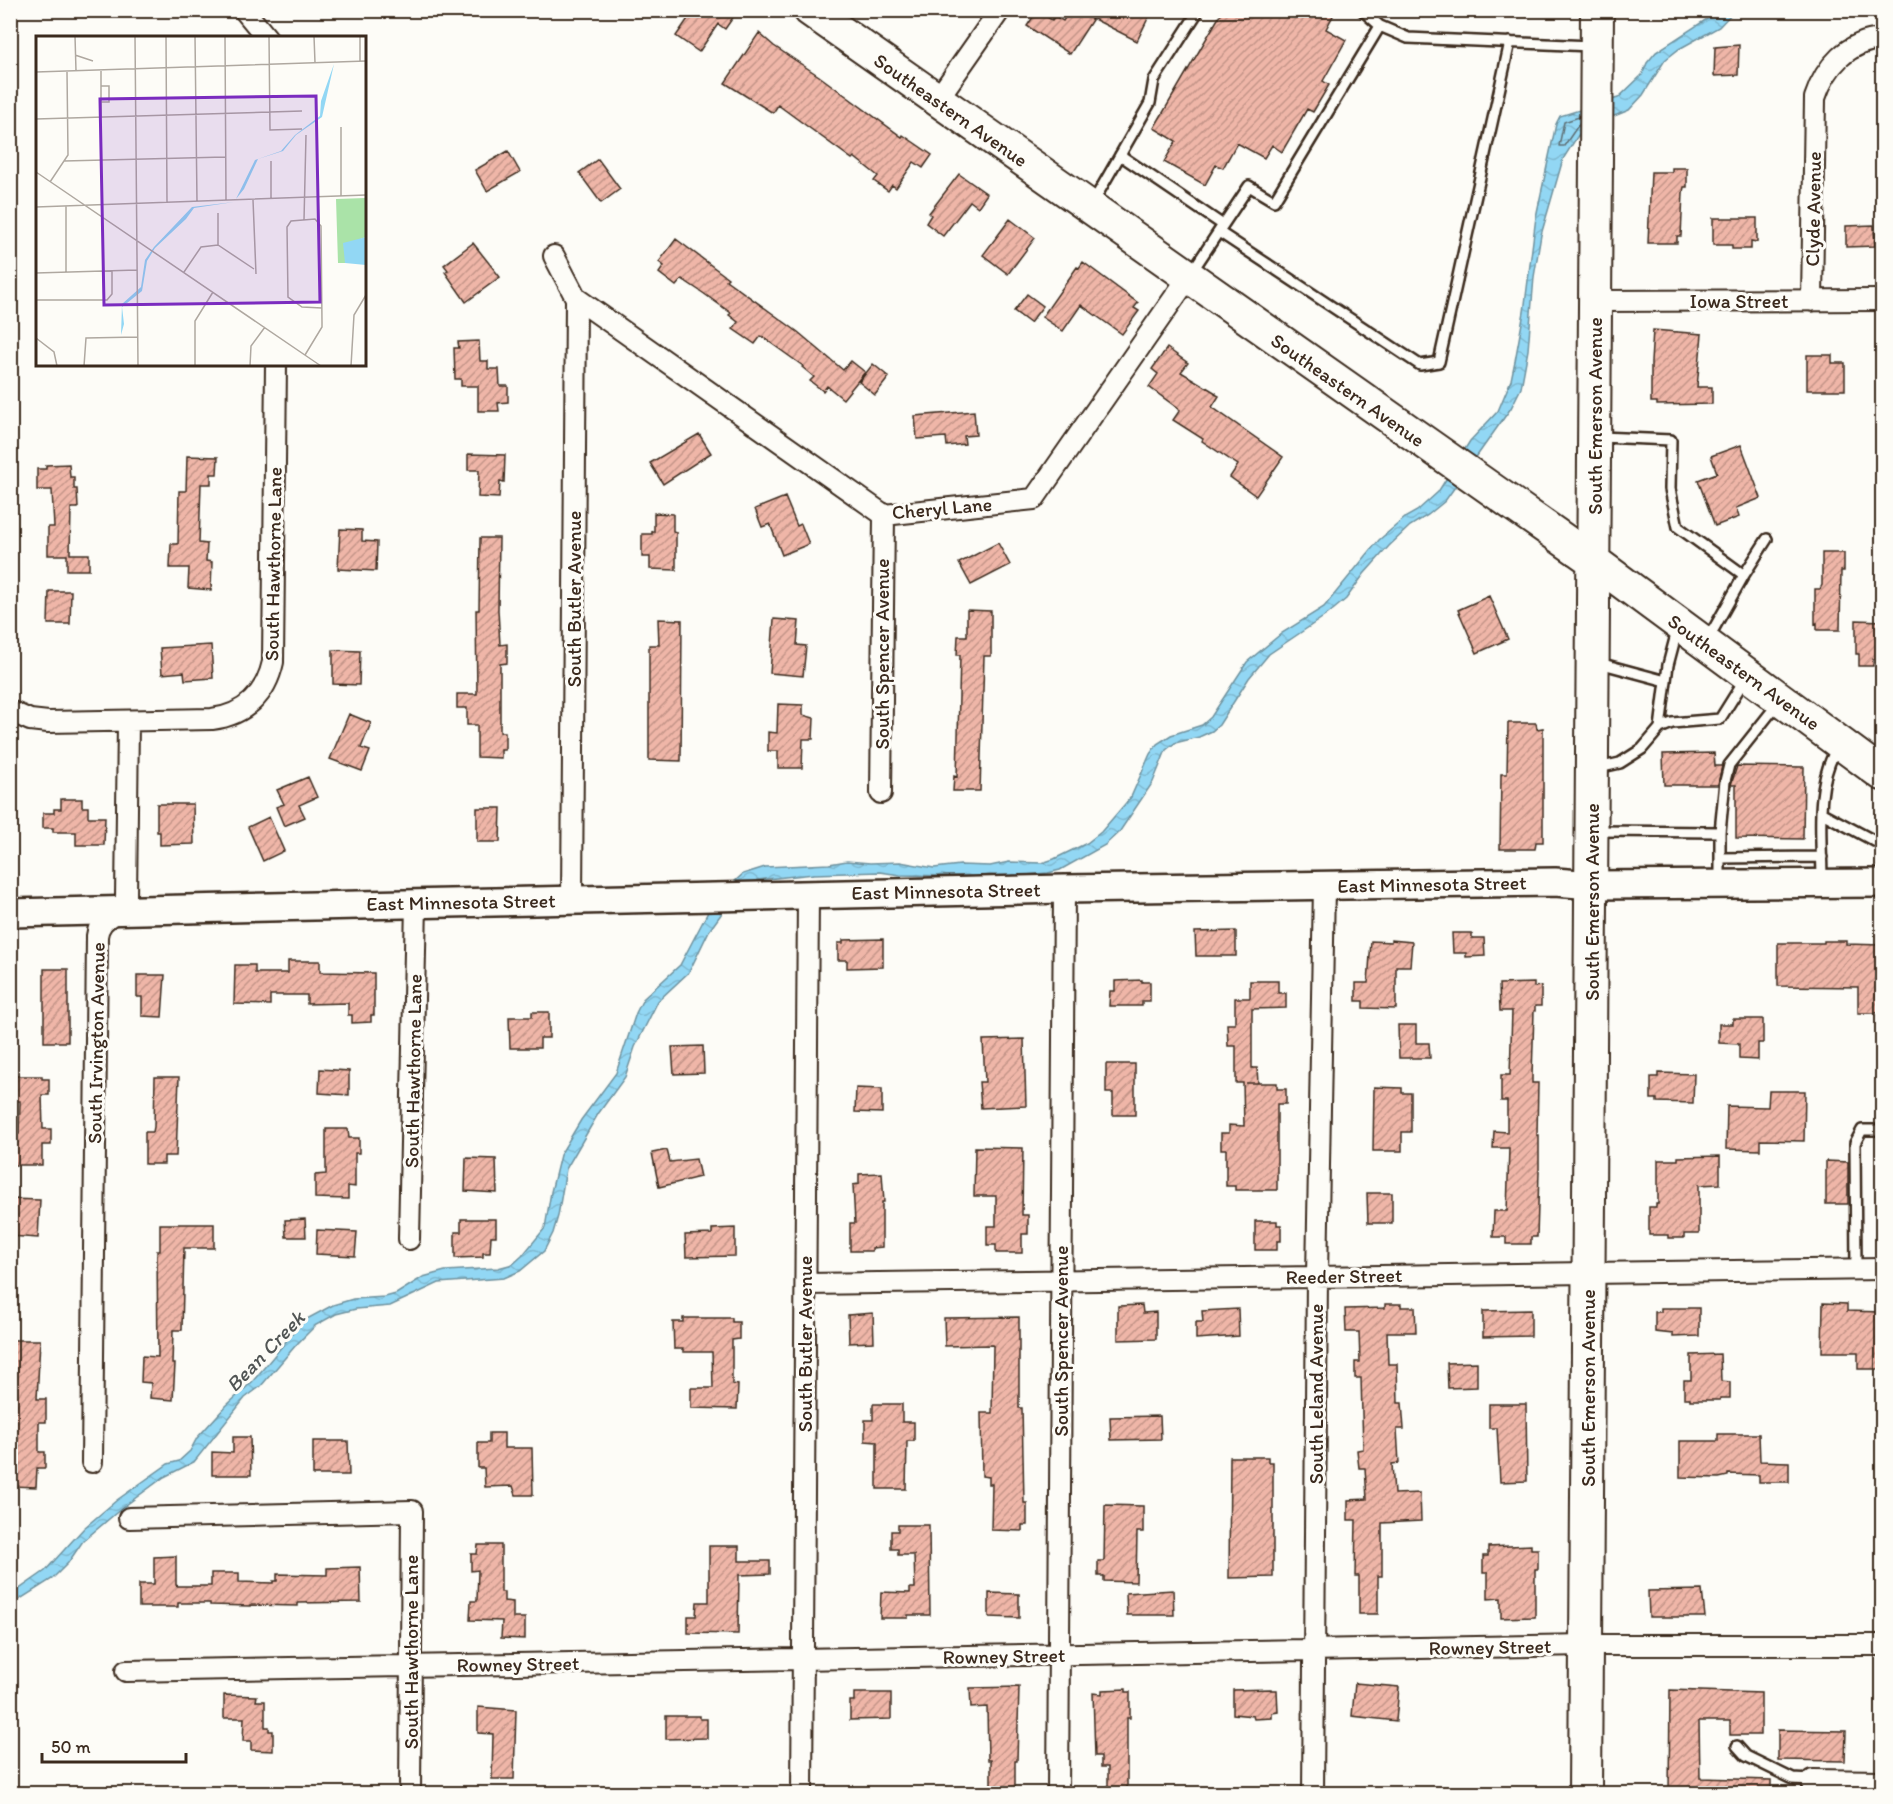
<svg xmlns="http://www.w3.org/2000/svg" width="1893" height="1804" font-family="Itim,sans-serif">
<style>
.water{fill:url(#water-waves);stroke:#6f929e;stroke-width:1.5}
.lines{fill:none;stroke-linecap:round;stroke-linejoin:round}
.shore{stroke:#5e6f74;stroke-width:1.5}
.building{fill:url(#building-hatch);stroke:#3b2a1e;stroke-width:1.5}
.lane-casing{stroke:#3b2a1e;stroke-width:14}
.street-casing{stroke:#3b2a1e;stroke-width:24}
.secondary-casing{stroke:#3b2a1e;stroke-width:32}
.primary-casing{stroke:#3b2a1e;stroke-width:36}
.lane{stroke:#fdfcf7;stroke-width:9}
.street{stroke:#fdfcf7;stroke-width:20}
.secondary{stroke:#fdfcf7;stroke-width:27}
.primary{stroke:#fdfcf7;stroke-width:32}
.labels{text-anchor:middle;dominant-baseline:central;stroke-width:6;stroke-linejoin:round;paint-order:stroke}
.street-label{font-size:20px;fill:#3b2a1e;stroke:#fdfcf7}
.water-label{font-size:21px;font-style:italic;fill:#515554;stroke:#fdfcf7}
.inset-road{fill:none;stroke:#afa8a0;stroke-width:1.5}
.view{fill:#7b2cbf;fill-opacity:0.15;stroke:#7b2cbf;stroke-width:3}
.inset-edge{fill:none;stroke:#3b2a1e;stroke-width:3}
</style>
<defs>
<pattern id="water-waves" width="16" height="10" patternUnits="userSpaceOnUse" patternTransform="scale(1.5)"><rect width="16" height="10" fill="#92d7f4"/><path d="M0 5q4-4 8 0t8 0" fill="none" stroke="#7fb9d1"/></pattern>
<pattern id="building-hatch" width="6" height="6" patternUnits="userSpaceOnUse" patternTransform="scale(1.5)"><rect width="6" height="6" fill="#efb6a8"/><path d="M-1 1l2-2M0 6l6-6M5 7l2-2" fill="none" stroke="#c39488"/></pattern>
</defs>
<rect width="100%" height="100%" fill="#fdfcf7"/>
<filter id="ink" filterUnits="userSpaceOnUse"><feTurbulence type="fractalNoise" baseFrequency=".0167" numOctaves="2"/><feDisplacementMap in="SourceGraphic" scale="12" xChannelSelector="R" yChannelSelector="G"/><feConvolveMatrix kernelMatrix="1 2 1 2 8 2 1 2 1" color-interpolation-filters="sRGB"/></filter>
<g filter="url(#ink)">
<path class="water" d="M1716 11H1734L1719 27 1679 49 1665 60 1643 95 1629 110 1582 129 1563 159 1541 235 1534 277 1528 350 1521 388 1511 408 1445 501 1428 515 1410 526 1389 546 1364 574 1346 599 1328 614 1269 654 1249 678 1219 725 1212 731 1199 737 1175 743 1166 750 1153 782 1120 831 1105 845 1060 870 1048 873 1005 877 900 875 880 872 814 874 757 880 743 889 734 882 743 874 765 867 829 864 847 861 870 863 900 862 934 868 960 865 990 866 1009 862 1042 863 1054 859 1087 843 1101 832 1131 797 1150 754 1157 744 1171 735 1202 725 1211 717 1247 662 1282 633 1324 607 1379 540 1406 517 1417 511 1438 492 1470 441 1498 411 1511 380 1515 361 1524 312 1536 217 1556 124 1560 116 1618 98 1642 75 1647 63 1656 52 1707 19Z
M709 910 722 913 709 931 689 972 658 1001 635 1047 625 1077 598 1114 566 1169 558 1216 553 1233 544 1251 520 1271 504 1278 439 1283 390 1306 356 1309 336 1314 316 1325 296 1345 261 1386 245 1398 194 1462 164 1477 122 1508 83 1541 68 1563 52 1579 11 1605V1595L45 1571 84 1528 117 1500 168 1464 179 1461 190 1451 197 1438 226 1406 253 1381 303 1321 333 1305 353 1299 385 1297 396 1294 423 1277 445 1271 498 1268 513 1264 522 1256 545 1228 551 1192 560 1155 581 1120 616 1073 636 1013 643 999 680 965Z"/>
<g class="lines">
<path class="shore" d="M1579 124 1564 146H1559L1564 122 1579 117"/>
</g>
<path class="building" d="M694 10H728L734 16 725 29 718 24 699 52 676 36Z
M1070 10H1152L1137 41 1082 13 1092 20 1070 54 1027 26 1037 11 1052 20 1055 16 1063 21Z
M1223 10H1336L1326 29 1346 40 1323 81 1329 85 1313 112 1307 109 1282 152 1272 145 1264 158 1237 143 1223 168 1216 165 1205 185 1164 162 1176 141 1154 128Z
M759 33 774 46 819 76 902 137 903 135 932 155 923 168 914 162 896 188 892 185 888 191 874 181 878 176 854 157 852 159 778 105 773 113 725 83Z
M1739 45 1738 75 1714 76 1715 47Z
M508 151 520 172 487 191 475 170Z
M598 159 620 189 601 203 579 173Z
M1672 168H1687V187H1684L1683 193 1681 236H1677V243H1648L1651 172H1672Z
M959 174 987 194 978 207 970 201 943 236 926 223 931 215 929 213Z
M1713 218H1757V242L1751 241V249H1732V245H1713Z
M1010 219 1035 238 1008 274 983 255Z
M1874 225 1875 246 1846 247V226Z
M676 239 728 278 726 280 798 332 843 370 851 361 865 372 843 399 827 386 823 391 810 381 814 377 802 367 803 366 761 336 755 344 733 329 738 322 729 315 731 313 703 293 682 279 676 286 659 273 664 266 659 262Z
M473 243 500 277 466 302 445 272 448 270 444 265Z
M1083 262 1138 303 1134 308 1139 311 1122 334 1081 305 1063 331 1042 317 1077 267 1079 268Z
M1027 294 1043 306 1030 323 1014 311Z
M1653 330 1702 334 1697 387H1712V404L1657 405V402H1651V362Z
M479 341 480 361H488V369H499L500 386H508V402L498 403 499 411H478V386H461V379H455L454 348H459L458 342Z
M1167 348 1188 363 1181 372 1216 393 1215 394 1219 396 1212 407 1283 457 1256 496 1230 477 1238 465 1202 441 1203 439 1173 420 1180 410 1149 387 1158 374 1152 369Z
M1807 355H1832V363H1845V390H1807Z
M873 364 889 377 875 395 859 382Z
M974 411 976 435 964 436 965 444 947 446 946 437 917 439 915 416Z
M699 434 711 453 663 484 650 463Z
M1741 445 1761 498 1736 508 1739 517 1715 526 1698 480 1717 473 1711 456Z
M468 454 505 455 504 482 500 481 499 498 478 497 479 470H468Z
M187 456 218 457 217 474H211V484H201L199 543 207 544 206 561 212 562 211 590 188 588 189 568H170L171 544H178L179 491H186Z
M69 464 70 477H74V489H77L78 508H71L70 554H89V570H67V555H48V527H54L52 490H37V469H46V465Z
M785 497 797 526 801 524 809 544 782 555 770 524 762 527 755 509Z
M654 513 673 514V531L676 532V570L650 569V557H642V534H652V531L654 532Z
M340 529 362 530V541L377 542 376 571 338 569Z
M480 538H499L498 610 500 645 507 644V663L500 664V732H505V750H501V758L477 757V725H467V708H457V694H477L476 610H479Z
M998 543 1010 565 971 585 959 563Z
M1822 553H1844V571H1841L1840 630H1817V623L1815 624V589H1820L1822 585Z
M49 591H71L70 624H48Z
M1489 596 1508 639 1477 653 1458 610Z
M967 610 991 611V656H984L980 791H953L954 776 957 777 960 655H957L958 636H967Z
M658 619 682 620 681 761 649 760V645H659Z
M774 619 799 621 797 645 806 646 803 676 770 673Z
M1856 620 1882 621V659H1873V666H1859V654H1856Z
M211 645 213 678 185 680 184 672 162 674 160 648Z
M333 650 360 651 359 685 333 684Z
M778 704 803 705V715L814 718 813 739H803L802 768H778V751H768V732L777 733Z
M349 714 371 723 361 748 370 751 362 771 330 759Z
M1508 723H1536L1537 729 1543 728V842H1536L1535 849H1500L1501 774H1507Z
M1714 753 1715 766H1722L1718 785H1664L1663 754Z
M1737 766 1804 767 1803 839 1736 838V785H1731Z
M308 777 317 797 299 805 305 817 284 826 276 807 284 804 277 790Z
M61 799H82V807H88V817H105L104 845H76V832H53V828H43V813H54V809H61Z
M157 804H193L194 844 160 845V832H157Z
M477 808H501L500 842H477Z
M269 817 284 851 263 861 248 827Z
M1236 931V956H1196L1195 932Z
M1452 933H1472V938H1484L1485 956 1466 957V953H1453Z
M883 939V967L847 968V960H838V943H843V940Z
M1391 940 1412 942 1410 966H1396V1009L1363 1008V1001H1356V983H1368L1371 941 1391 942Z
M1824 941H1846V944L1882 945V1013H1858V987L1778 986V943H1824Z
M288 961H320V972L374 973V1015H371V1022L352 1023V1015H348V1003L307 1004V995H270V1005L234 1004 235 965H255V973H288Z
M44 969H68V1042H44Z
M137 975H165L162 1017 142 1016V997H137Z
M1142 980V982H1150V1001H1142V1006H1109L1110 991H1115V981Z
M1250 981H1278V993H1286V1008L1252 1009V1068H1257L1258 1083H1246H1277V1089H1286V1104H1277V1190H1235V1186H1226V1149H1221V1133H1229V1125L1244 1126 1243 1083H1236V1046H1228L1227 1024H1235V998H1250Z
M1534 983V987L1541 986V1006H1535V1011H1534L1532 1076V1083H1538L1537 1135H1539V1172L1537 1237H1531V1244H1506V1237H1493L1494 1211H1507L1509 1148H1493L1494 1131 1507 1132V1101H1501V1075H1510L1512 1011H1500L1499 984Z
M532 1012H549V1038H540V1048H510L509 1017H532Z
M1733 1019H1763V1043H1758V1060L1739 1059V1044L1719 1043V1024H1733Z
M1398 1025H1416V1043H1429L1430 1058H1399Z
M1024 1039 1026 1106 981 1108 979 1082H985L983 1040Z
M703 1046 704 1073 674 1074 672 1047Z
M1106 1064H1135V1115H1113V1093H1106Z
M320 1069 349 1071V1095L319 1093Z
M1658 1073 1694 1074 1693 1103 1657 1102V1099H1651V1077H1658Z
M10 1076H42V1079H49V1095H42L43 1129H51V1145H42V1165H10V1143H14V1134H19L20 1101H10Z
M155 1077H179L176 1156H164V1164H145V1132H153L154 1127Z
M1374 1087 1402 1088V1093H1411V1132H1402V1151H1373Z
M856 1088 882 1089V1113L855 1112Z
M1769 1091H1805L1804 1141 1760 1140V1150L1726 1149 1727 1106 1768 1107Z
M326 1129H348L349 1138H359V1153H355V1187L348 1186V1199L315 1198V1175L326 1174Z
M975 1147 1023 1148 1022 1215H1028V1234H1022V1253H996V1245H987V1226H996V1196H974Z
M667 1150 670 1162 696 1159 700 1177 659 1187 652 1153Z
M1720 1156V1184L1699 1185V1234H1684V1238H1668V1235H1649V1207H1656V1204H1658V1160H1678V1157Z
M466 1158 496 1159 497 1193 465 1191Z
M1826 1161 1848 1162V1204H1826Z
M882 1173 884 1202H882V1247L872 1248V1251H850V1223H855L853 1185 859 1184V1174Z
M1367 1193H1392V1223H1368Z
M10 1199 40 1200 38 1238 10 1236Z
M305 1219 306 1237H286L285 1220Z
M461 1219H496V1236H491L490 1253H483V1257L455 1258V1232H461Z
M1255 1221H1277V1225H1281V1241H1277V1250H1255Z
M160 1224H214V1248H184L182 1330H173L172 1364H175L173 1400 150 1398 151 1383 141 1382 142 1356 158 1357 157 1251H160Z
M735 1228V1256L686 1257 685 1235 712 1234V1229Z
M317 1230 357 1232 355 1256 316 1254Z
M1823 1303 1847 1304V1311L1882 1312V1369H1858V1352H1822Z
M1385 1304H1401V1307H1415L1416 1332H1387L1388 1364H1397L1398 1403H1402L1404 1429H1397L1399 1463 1392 1464 1394 1494 1420 1493 1421 1521 1382 1523V1576H1378V1614H1359V1576H1355L1356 1520H1348V1500L1367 1499 1365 1468H1359L1357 1450 1363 1449 1361 1378H1355V1362H1360L1359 1332H1346L1345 1309 1385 1308Z
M1142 1305 1143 1313 1156 1312V1339L1118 1340V1306Z
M1661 1308H1699V1336L1673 1337V1334L1655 1332V1312H1661Z
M1238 1309 1239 1336 1196 1339V1322H1203L1202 1311Z
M1531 1310V1336L1483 1337V1311Z
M873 1313 874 1342 849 1343 848 1315Z
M1019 1317V1408H1022L1024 1503H1027V1525H1022V1531L991 1530 992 1484H989V1477L982 1476 981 1413H992L993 1345 945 1346 944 1318Z
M683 1318H732V1322H739V1339L732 1340V1384L738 1385 737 1409 691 1408V1388H713L712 1352H683V1349H674L673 1322H683Z
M10 1340H40L37 1399H46V1422H39V1452H45V1468H37L36 1487 13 1486 15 1422H10Z
M1720 1354 1721 1381 1730 1382V1398H1720V1400H1690V1398H1684V1380H1691V1355Z
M1477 1362V1387L1448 1388 1447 1363Z
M873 1404H902V1422H914V1441H907L906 1489H877V1442L865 1441V1420H873Z
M1489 1404H1526L1527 1481 1500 1482 1497 1428H1489Z
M1160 1416 1161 1439 1111 1440 1110 1417Z
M489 1433H504V1448H532L533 1495H516L513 1486 485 1487 484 1468H478V1443H489Z
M1718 1434H1759L1760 1461 1789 1462V1482H1759V1475L1728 1474V1476L1719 1478 1680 1477V1441H1718Z
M233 1437H250L251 1475H212V1452L233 1453Z
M313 1441H348L349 1475H313Z
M1230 1457H1268V1462H1273V1577L1229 1578Z
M1105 1505 1143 1506V1532H1137L1136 1582 1104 1581V1576H1098V1561H1104Z
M898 1525H929L930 1615H908V1618H880L881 1592 910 1593V1588H915L914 1555H898V1549H891V1531H898Z
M478 1545H501V1592H504V1601L513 1602V1618H525V1639L501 1638 502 1621 470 1620 471 1601H477L478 1570 471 1571V1554H477Z
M1531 1545V1549H1538V1569H1535V1617L1501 1618V1598L1488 1599V1573H1483V1556H1488V1547Z
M709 1546H739V1561H770V1574L739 1575 738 1634 688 1633V1616H696L697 1602H709Z
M176 1556V1585L178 1586H211V1573H239V1582L273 1583V1581H277V1574L327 1575V1568L360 1567 361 1602 298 1603V1606L250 1605V1606L210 1605V1603H178V1607H139V1584H154V1557Z
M1173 1590 1174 1615H1127L1126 1593Z
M1702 1590 1705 1617H1649L1648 1591Z
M989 1593 1019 1594V1618L989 1617Z
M1355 1683 1399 1687 1396 1721 1352 1716Z
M1019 1687 1017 1761H1015V1794H991V1760H988L987 1707 971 1708 970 1688Z
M1126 1689V1692H1130V1718H1127V1794H1108V1767H1101V1756H1095L1093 1693 1102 1694V1690Z
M1271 1689V1690H1277L1278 1712 1272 1713V1718L1254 1719 1253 1716 1233 1714V1690Z
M1670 1690 1761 1693V1735H1730V1721H1699L1700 1778 1771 1780V1794H1669Z
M854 1693H891V1719L850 1720V1701H854Z
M224 1695 257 1696 256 1701H265V1727H269V1731H273V1751L251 1750V1741H243L244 1718H224Z
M478 1707 516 1710 514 1779H492L493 1734 478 1733Z
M666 1716H700V1719H707V1738L666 1739Z
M1778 1730 1846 1731 1845 1761 1778 1760Z"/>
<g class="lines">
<defs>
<path id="lane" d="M1380 26 1408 38 1591 46
M1120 155 1223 225
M1092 204 1150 103 1154 80 1199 10
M1219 232 1420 365 1439 362 1510 42
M1191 273 1249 186 1274 201 1380 26 1362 10
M1600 437 1671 440 1670 489 1678 527 1744 575
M1708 639 1744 575 1767 539
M1599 663 1666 681
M1660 728 1668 665 1677 631
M1598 768 1620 763 1642 749 1660 728 1672 723 1720 719 1745 679
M1822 813 1882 845
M1598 831 1720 832V881
M1720 832 1725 781 1729 765 1779 702
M1720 858 1822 857
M1822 881C1822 838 1814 786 1837 748
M1856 1270 1855 1143 1862 1130H1882
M1737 1746 1746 1756 1793 1779 1813 1780"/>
<path id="street" d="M244 10 267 38
M937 100 1000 10
M554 256 576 298 572 900
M576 298 884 515 1034 499 1188 278
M1595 301 1882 300
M1812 301 1815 98C1825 67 1848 41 1882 39
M10 711 30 720 48 722 212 719C245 715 266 694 273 662L276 364
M881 793 884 515
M409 1239 416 903
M806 1284 1882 1269
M92 1462 97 936C100 915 118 917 126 899L128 721
M129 1518 412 1511 410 1794
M126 1671 1586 1645H1882
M802 1794 808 895
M1058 1794 1064 889
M1313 1794 1317 1276 1324 886
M1813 1794V1780L1882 1781"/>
<path id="secondary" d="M10 913 1064 889 1555 882 1592 885 1882 883"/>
<path id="primary" d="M810 10 1595 562 1882 774
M1585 1794 1597 10"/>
</defs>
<use href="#lane" class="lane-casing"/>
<use href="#street" class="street-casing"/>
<use href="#secondary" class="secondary-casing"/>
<use href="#primary" class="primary-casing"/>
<use href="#lane" class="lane"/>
<use href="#street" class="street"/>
<use href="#secondary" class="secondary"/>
<use href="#primary" class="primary"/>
</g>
</g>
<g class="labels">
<g class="street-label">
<text transform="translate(951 110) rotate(35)">Southeastern Avenue</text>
<text transform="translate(1813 209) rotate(-89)">Clyde Avenue</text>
<text x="1739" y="301">Iowa Street</text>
<text transform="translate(1348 390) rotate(35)">Southeastern Avenue</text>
<text transform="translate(1595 416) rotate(-90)">South Emerson Avenue</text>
<text transform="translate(942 508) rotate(-5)">Cheryl Lane</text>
<text transform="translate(273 564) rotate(-89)">South Hawthorne Lane</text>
<text transform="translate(574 599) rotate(-90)">South Butler Avenue</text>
<text transform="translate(882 654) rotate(-90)">South Spencer Avenue</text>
<text transform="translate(1744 672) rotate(36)">Southeastern Avenue</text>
<text transform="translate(1432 884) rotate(-1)">East Minnesota Street</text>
<text transform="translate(946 891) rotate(-1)">East Minnesota Street</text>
<text transform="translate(461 902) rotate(-1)">East Minnesota Street</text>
<text transform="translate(1592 902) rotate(-90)">South Emerson Avenue</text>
<text transform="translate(96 1043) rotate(-89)">South Irvington Avenue</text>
<text transform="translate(413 1071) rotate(-89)">South Hawthorne Lane</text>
<text transform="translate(1344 1276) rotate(-1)">Reeder Street</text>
<text transform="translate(1061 1341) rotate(-90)">South Spencer Avenue</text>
<text transform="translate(805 1344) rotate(-90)">South Butler Avenue</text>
<text transform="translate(1588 1388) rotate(-90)">South Emerson Avenue</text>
<text transform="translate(1316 1394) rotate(-90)">South Leland Avenue</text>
<text transform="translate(1490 1647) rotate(-1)">Rowney Street</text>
<text transform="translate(411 1652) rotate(-90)">South Hawthorne Lane</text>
<text transform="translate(1004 1656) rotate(-1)">Rowney Street</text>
<text transform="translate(518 1664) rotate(-1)">Rowney Street</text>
</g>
<g class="water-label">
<text transform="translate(265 1351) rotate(-46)">Bean Creek</text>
</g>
</g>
<g transform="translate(36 36)">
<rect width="330" height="330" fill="#fdfcf7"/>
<path d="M330 162V201L319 205 311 227H302L300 163Z" fill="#aae3a8"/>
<path d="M298 28 286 81 260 99 247 115 222 123 208 153 200 163 219 124 245 115 259 99 284 80 285 65ZM198 166 158 172 150 183 119 212 111 225 106 255 86 271 88 288 85 299 86 268 105 251 109 224 118 211 156 171ZM330 201V229L309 227 307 207Z" fill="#92d7f4"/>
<path class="inset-road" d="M39 0 40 35M99 0 102 330M130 0 131 167M159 0 161 166M189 0 190 165M233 0 234 94 266 93M278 0 279 27M324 0V25M39 19 57 25M65 35V82M0 36 330 25M65 50H73V66H65M0 83 266 75M305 91V160M28 125 189 121M0 136 285 330M14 146 32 119 31 36M235 163V125M217 164 220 238M30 170V236M0 171 330 159M182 177V209M268 184 270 99M148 236 165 211 182 209 218 233M0 237 101 234M0 264H71L76 258V235M0 302 18 316 21 330M269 319 286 291V286L285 190 279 183 255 185 251 191 252 261 266 271 286 272M48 330 50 302 102 301M159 330V285L177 256M214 330 215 310 229 291M315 330 318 279 330 259"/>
<path class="view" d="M280 60 284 266 68 269 64 63Z"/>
<rect width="330" height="330" class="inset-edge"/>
</g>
<rect width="1893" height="1804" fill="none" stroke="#fdfcf7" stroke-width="36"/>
<rect x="18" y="18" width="1857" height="1768" fill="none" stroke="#3b2a1e" stroke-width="2" filter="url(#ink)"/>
<path d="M42 1753v9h144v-9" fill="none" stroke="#3b2a1e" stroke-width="3"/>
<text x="51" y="1753" font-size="18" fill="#3b2a1e" stroke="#fdfcf7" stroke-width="4.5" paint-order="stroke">50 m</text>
</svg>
